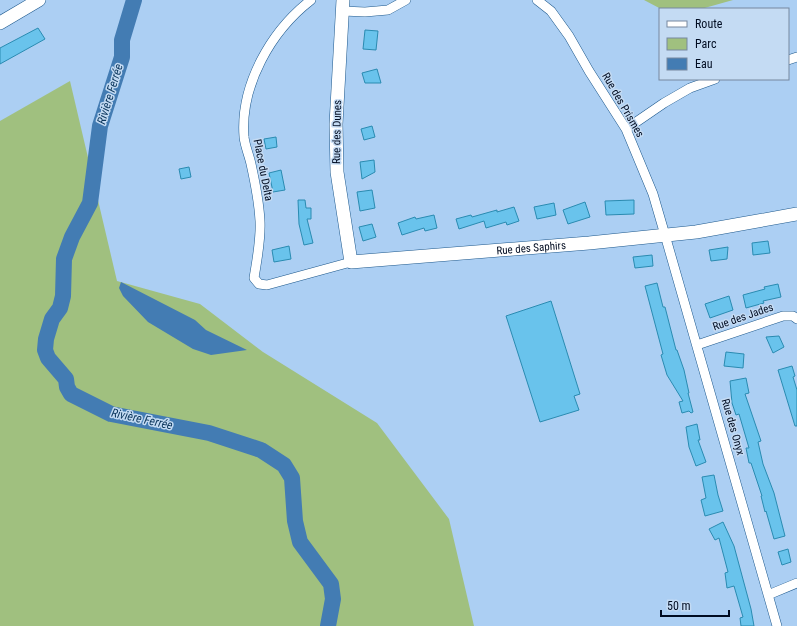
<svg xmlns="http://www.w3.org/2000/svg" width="797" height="626" font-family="'Roboto Condensed',sans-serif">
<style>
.green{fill:#a0c07f}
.water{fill:#437cb3}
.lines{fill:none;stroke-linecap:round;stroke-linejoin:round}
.river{stroke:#437cb3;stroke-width:16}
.building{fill:#69c3ec;stroke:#2a8bb1}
.street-casing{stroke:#1d588c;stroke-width:10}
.secondary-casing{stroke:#1d588c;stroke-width:14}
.street{stroke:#fff;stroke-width:9}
.secondary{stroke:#fff;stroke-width:13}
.labels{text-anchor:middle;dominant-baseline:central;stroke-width:3;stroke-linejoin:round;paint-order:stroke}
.street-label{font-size:11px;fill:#000c21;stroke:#c4dbf3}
.water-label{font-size:12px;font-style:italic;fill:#0b365c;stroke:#c4dbf3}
</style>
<rect width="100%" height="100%" fill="#accff3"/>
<path class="green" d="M644 0H733L701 9H661Z
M70 81 117 281 200 304 263 352 377 423 449 519 474 626H0V121Z"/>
<path class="water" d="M121 282 195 320 206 330 247 350 211 355 193 349 148 322 123 296 119 288Z"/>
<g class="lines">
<path class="river" d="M134 0 122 40V57L100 126 90 203 72 237 64 259 63 296 60 308 52 319 46 339 45 350 48 358 66 379 67 387 71 394 111 414 209 433 261 450 284 465 292 478 295 521 300 542 331 584 333 599 328 626"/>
</g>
<path class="building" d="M38 28 45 39 0 64V48Z
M365 30 378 31 376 50 363 49Z
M377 69 381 83H365L362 73Z
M372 126 375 137 364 140 361 129Z
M276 137 277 147 266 149 264 139Z
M374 160 375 172 362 179 360 162Z
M189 167 191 177 181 179 179 169Z
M281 170 285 190 273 192 269 173Z
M372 190 375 208 360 211 357 192Z
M298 200H305L306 208H311V219H307L313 243 304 245 299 224Z
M634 200V214L606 215 605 201Z
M585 202 590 217 568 224 563 210Z
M554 203 556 215 537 219 534 207Z
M514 207 519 221 507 225 506 222 486 228 484 221 459 229 456 219 471 215 472 217 497 210V212Z
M434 215 437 228 425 231 424 228 402 235 398 223 415 217 416 219Z
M372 224 376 237 363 241 359 227Z
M768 241 770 253 753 255 752 243Z
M289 246 291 259 274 262 272 250Z
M728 247 727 259 711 261 709 250Z
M652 255 653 266 635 268 633 257Z
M657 283 663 307H665L676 350H677L684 370 689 393H688L693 412 691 413 689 411 682 413 679 402 683 401 667 375 661 355 663 354 645 286Z
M778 284 781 297 763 301 764 303 746 308 743 295 765 289 764 287Z
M729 296 733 310 710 318 705 304Z
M551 301 580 394 574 396 579 410 540 422 506 316Z
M779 336 784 347 773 353 766 337Z
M726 352 744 354 743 368 724 366Z
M792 366 795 376 793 377 797 390V426H795L778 370Z
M746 378 749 393 745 394 761 441 758 442 763 464 774 493 785 536 774 539 766 511 765 512 761 496H762L751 463H749L746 448H749L739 414 736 415 732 403 730 381Z
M697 424 700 440H698L706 462 696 466 689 447 686 427Z
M714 475 718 495 723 511 705 516 701 500 706 498 702 477Z
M723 522 734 546 751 609 754 626H741L740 618 743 617 734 586 727 588 725 573 728 572 719 538 715 540 709 529Z
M788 549 791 562 782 565 778 552Z"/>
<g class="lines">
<defs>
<path id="street" d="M311 0C271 31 240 85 244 137 245 146 249 155 251 164 255 182 259 202 260 221 261 240 257 259 254 278L259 284 267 285 351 262
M537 0 551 11 569 36 589 71 626 129 653 194 665 235 777 626
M343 11 365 12 388 10 406 0
M788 60 797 57
M626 129 664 103 690 88 715 79
M697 345 783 316H793L797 319
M768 595 797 583"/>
<g id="secondary">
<path id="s1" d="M343 0 336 124 337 172 351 262 589 243 696 232 797 214"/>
<path d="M0 23 39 0"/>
</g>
</defs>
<use href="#street" class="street-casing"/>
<use href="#secondary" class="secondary-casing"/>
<use href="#street" class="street"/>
<use href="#secondary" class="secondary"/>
</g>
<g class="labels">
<g class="street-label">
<text transform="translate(623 105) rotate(60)">Rue des Prismes</text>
<text transform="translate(337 132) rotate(-89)">Rue des Dunes</text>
<text transform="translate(263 170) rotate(79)">Place du Delta</text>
<text stroke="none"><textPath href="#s1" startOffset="444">Rue des Saphirs</textPath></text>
<text transform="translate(743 317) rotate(-19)">Rue des Jades</text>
<text transform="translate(733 427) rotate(74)">Rue des Onyx</text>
</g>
<g class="water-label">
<text transform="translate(110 94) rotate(-73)">Rivière Ferrée</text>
<text transform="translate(142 419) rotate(12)">Rivière Ferrée</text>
</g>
</g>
<rect x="659" y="8" width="130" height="72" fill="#c4dbf3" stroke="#76889f"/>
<rect x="667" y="21" width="20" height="6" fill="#ffffff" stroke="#76889f"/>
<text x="695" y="28" font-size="12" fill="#000c21">Route</text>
<rect x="667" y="38" width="20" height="12" fill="#a0c07f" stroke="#76889f"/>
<text x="695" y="48" font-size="12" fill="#000c21">Parc</text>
<rect x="667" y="58" width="20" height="12" fill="#437cb3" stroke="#76889f"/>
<text x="695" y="68" font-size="12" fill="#000c21">Eau</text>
<path d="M661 610v6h68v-6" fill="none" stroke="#000c21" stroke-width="2"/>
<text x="667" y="610" font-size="12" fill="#000c21" stroke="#c4dbf3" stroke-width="3" paint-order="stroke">50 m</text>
</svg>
